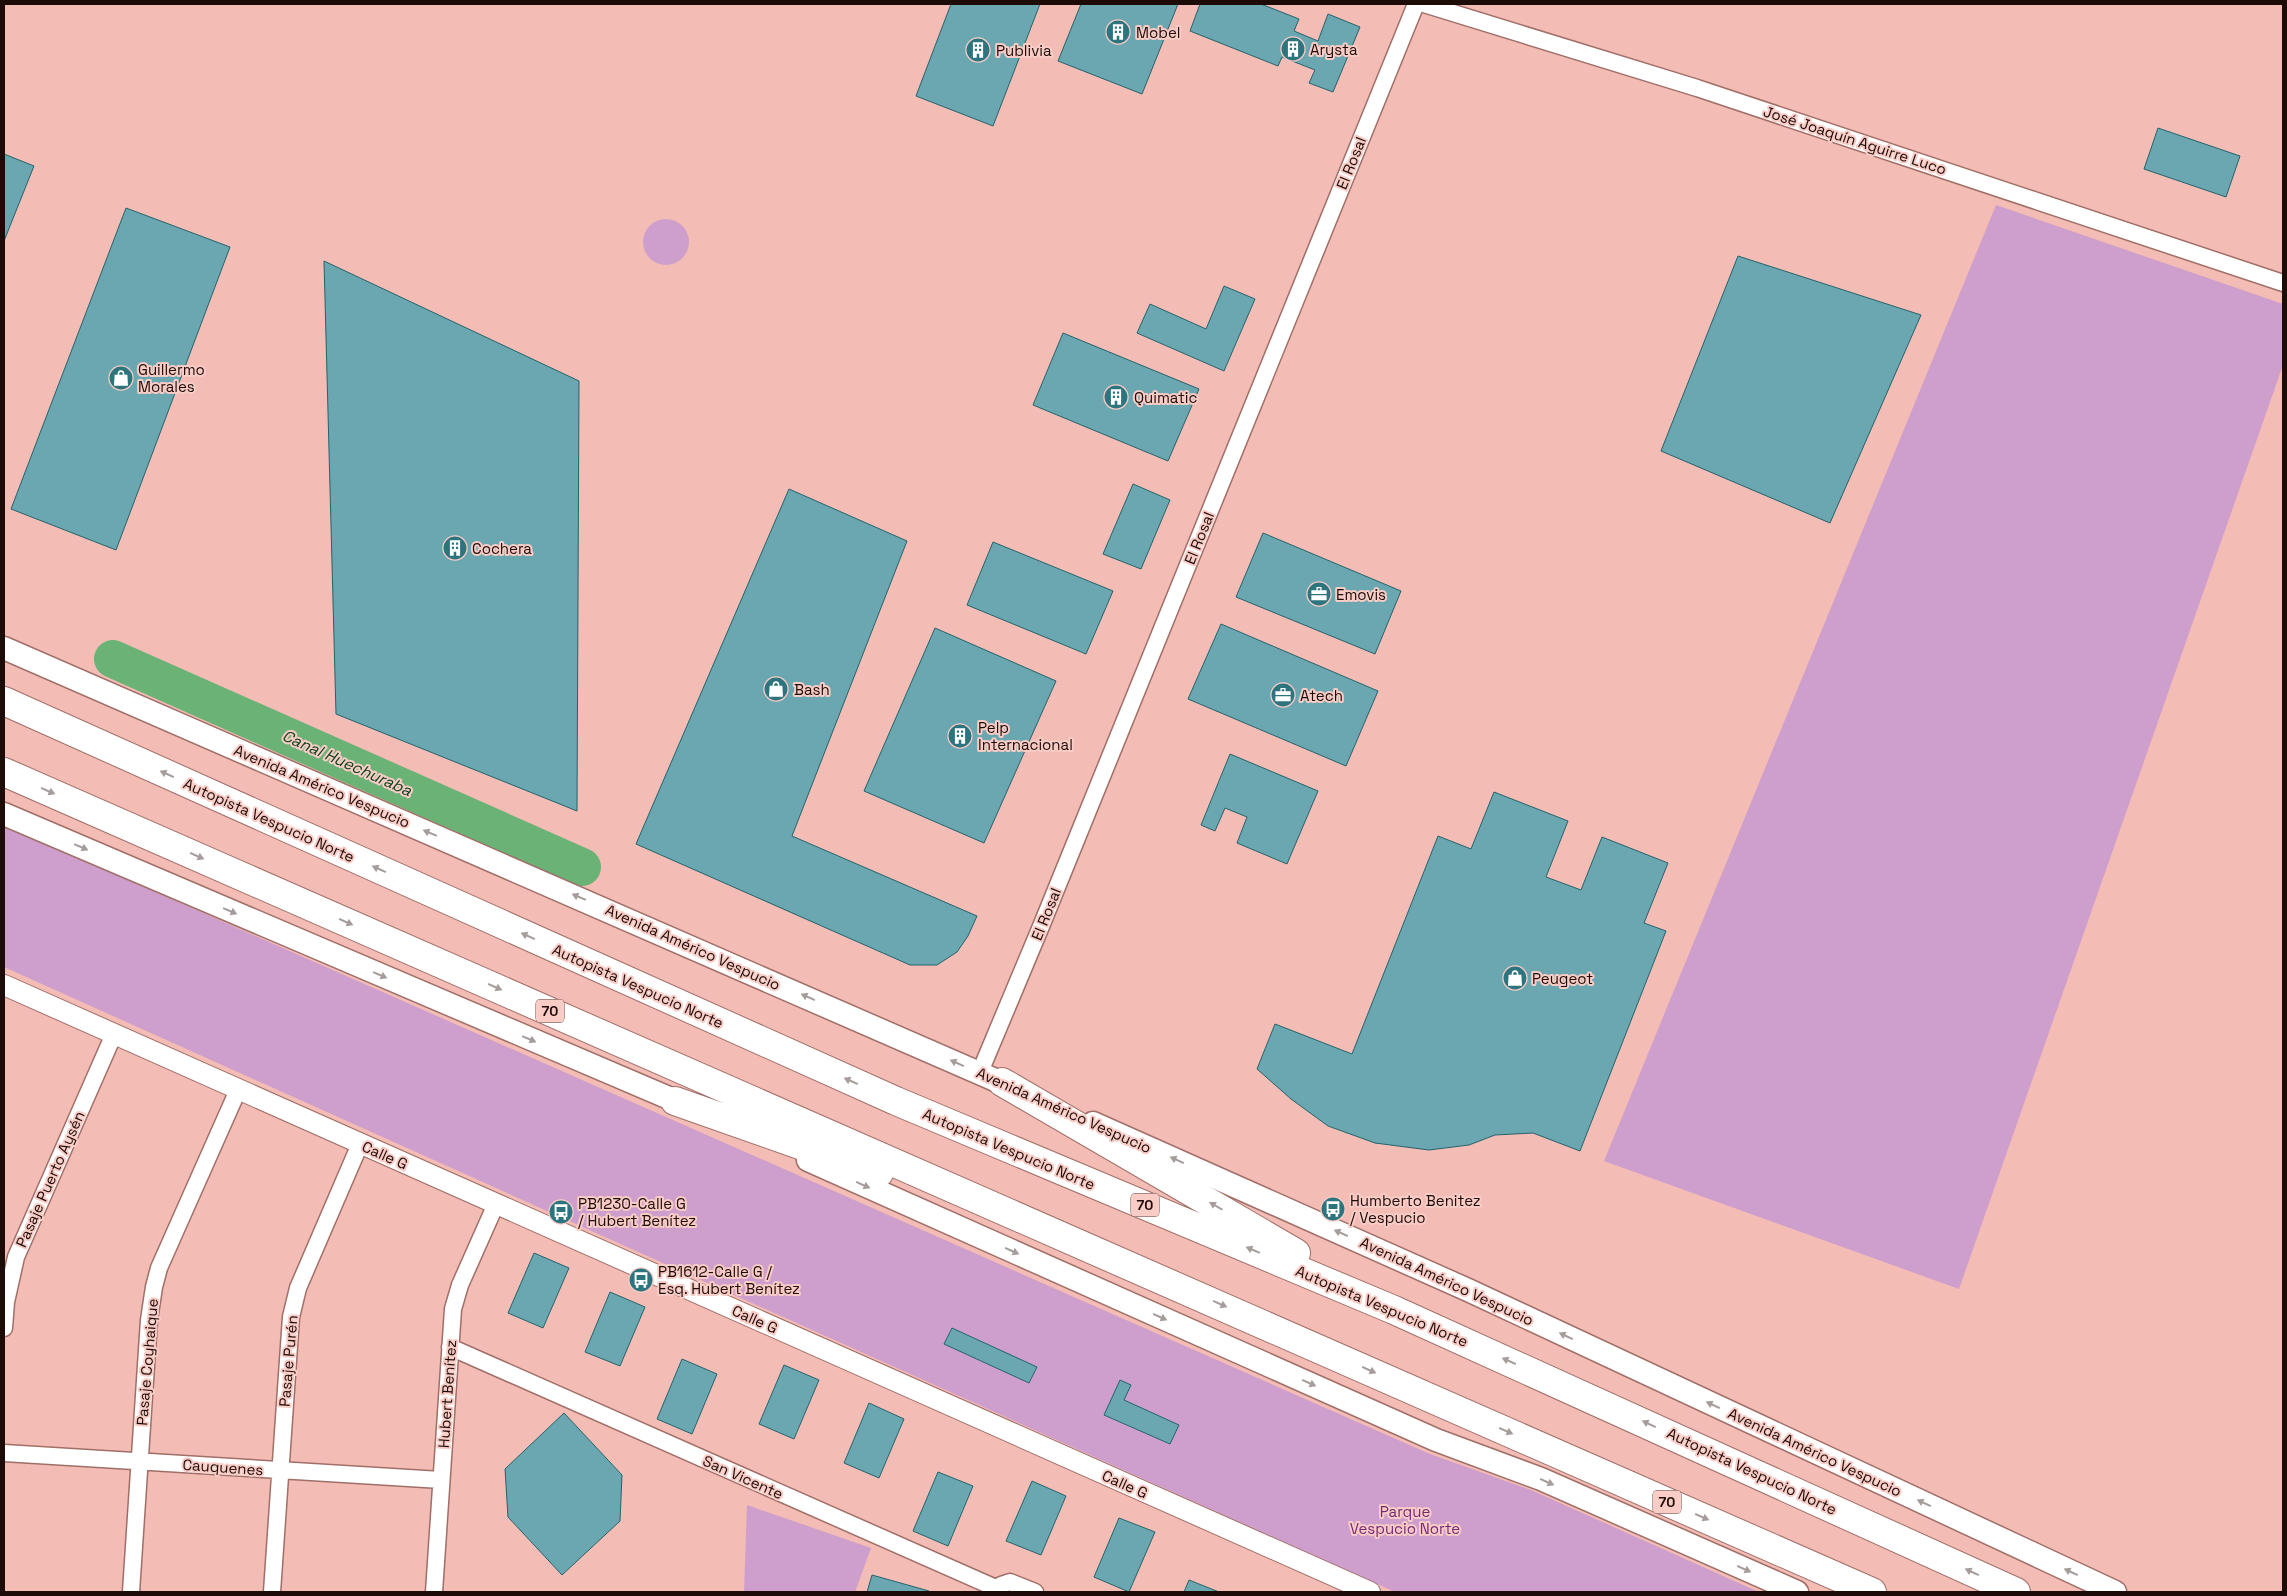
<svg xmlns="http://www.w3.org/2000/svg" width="2287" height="1596" font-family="'Space Grotesk',sans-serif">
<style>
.green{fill:#ce9fcc}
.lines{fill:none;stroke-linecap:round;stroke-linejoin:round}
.river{stroke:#6ab275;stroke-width:38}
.building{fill:#6aa7b1;stroke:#24636c}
.minor-casing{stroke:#a06f68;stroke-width:19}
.tertiary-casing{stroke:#a06f68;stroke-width:22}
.secondary-casing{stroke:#a06f68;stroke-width:25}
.motorway-casing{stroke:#a06f68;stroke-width:30}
.minor{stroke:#fff;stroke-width:16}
.tertiary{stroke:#fff;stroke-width:20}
.secondary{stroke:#fff;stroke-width:22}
.motorway{stroke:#fff;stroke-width:28}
.oneway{fill:#a59d9c}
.labels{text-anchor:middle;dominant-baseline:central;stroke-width:4;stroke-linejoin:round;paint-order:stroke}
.shield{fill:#f9ccc6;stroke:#5f4541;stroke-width:1}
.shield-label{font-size:14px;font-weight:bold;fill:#1d0b08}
.poi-label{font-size:15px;fill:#1d0b08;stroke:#f9ccc6;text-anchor:start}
.street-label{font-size:15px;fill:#1d0b08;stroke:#f9ccc6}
.park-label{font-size:15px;fill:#752875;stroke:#f9ccc6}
.water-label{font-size:16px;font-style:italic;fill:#0e431b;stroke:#f9ccc6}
</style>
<rect width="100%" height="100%" fill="#f3bcb4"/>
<path class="green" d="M1996 205 2283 304V365L1959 1289 1604 1161Z
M643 242a23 23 0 1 1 46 0a23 23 0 1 1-46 0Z
M4 825 1430 1454 1531 1490 1759 1592H1395L4 967Z
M747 1505 871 1548 855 1592H744Z"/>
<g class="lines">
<path class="river" d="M113 659 582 867"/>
</g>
<path class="building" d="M951 4H1040L993 126 916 96Z
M1081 4H1178L1142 94 1058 61Z
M1200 4H1261L1299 19 1294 31 1318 41 1328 14 1360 27 1333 92 1309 83 1315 70 1282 57 1278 66 1190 31Z
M2158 128 2240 156 2226 197 2144 169Z
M4 154 34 166 4 241Z
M126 208 230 247 116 550 11 509Z
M1738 256 1921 315 1830 523 1661 451Z
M324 261 579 381 577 811 336 714Z
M1224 286 1255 299 1224 371 1137 333 1150 304 1206 329Z
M1063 333 1199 389 1168 461 1033 405Z
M1133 484 1170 500 1141 569 1103 554Z
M789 489 907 541 792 836 977 916 968 936 957 952 937 965H910L636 844Z
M1263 533 1401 591 1375 654 1236 597Z
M993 542 1113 591 1086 654 967 605Z
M1221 624 1378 691 1346 766 1188 699Z
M935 628 1056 681 984 843 864 791Z
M1230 754 1318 791 1287 864 1237 843 1247 817 1225 808 1215 831 1201 825Z
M1494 792 1568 821 1546 877 1581 890 1602 837 1668 863 1644 923 1666 931 1580 1151 1533 1133 1495 1135 1469 1145 1429 1150 1375 1143 1328 1126 1291 1099 1257 1069 1275 1024 1352 1054 1438 836 1471 849Z
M534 1253 569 1268 543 1328 508 1313Z
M610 1292 645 1307 620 1366 585 1352Z
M952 1328 1037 1367 1029 1383 944 1344Z
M682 1359 717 1374 692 1434 657 1419Z
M784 1365 819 1380 794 1439 759 1424Z
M1120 1380 1131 1385 1124 1400 1179 1425 1170 1444 1104 1415Z
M869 1403 904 1419 879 1478 844 1463Z
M564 1413 622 1475 620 1521 562 1575 508 1517 505 1469Z
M938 1472 973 1486 948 1546 913 1531Z
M1032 1481 1066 1496 1041 1555 1006 1541Z
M1119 1518 1155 1532 1129 1592 1094 1577Z
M872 1575 929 1591V1592H867Z
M1189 1580 1219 1592H1184Z"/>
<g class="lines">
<defs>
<path id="minor" d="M1424 4 1697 88 2283 283
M980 1072 1042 924 1416 4
M4 1328 6 1302 16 1257 114 1034
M450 1347 998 1589
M4 1453 441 1480
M131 1592 149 1320 154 1287 159 1268 238 1090
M272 1592 291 1317 298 1288 360 1144
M434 1592 453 1309 460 1285 496 1204
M997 1592 1001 1585 1010 1582 1035 1592"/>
<path id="tertiary" d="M4 985 1370 1592"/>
<path id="secondary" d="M4 648 1018 1090
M4 814 690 1107
M1093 1123 1468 1290 2115 1592
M808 1160 1436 1440 1541 1479 1797 1592"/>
<path id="motorway" d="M4 701 896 1101 1394 1310 2016 1592
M4 772 1872 1592
M1002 1082 1296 1253
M675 1101 879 1173"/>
</defs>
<use href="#minor" class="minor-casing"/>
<use href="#tertiary" class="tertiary-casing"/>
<use href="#secondary" class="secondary-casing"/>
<use href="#motorway" class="motorway-casing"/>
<use href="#minor" class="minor"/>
<use href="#tertiary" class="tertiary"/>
<use href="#secondary" class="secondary"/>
<use href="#motorway" class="motorway"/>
</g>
<defs><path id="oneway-solid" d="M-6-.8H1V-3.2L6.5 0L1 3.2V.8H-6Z" transform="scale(1.25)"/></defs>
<g class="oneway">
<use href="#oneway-solid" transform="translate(167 774) rotate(-156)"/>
<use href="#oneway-solid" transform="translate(48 791) rotate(24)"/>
<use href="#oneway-solid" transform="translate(430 833) rotate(-157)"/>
<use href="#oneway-solid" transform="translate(81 847) rotate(23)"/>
<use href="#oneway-solid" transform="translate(197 856) rotate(24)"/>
<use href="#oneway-solid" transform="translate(379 869) rotate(-156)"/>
<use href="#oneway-solid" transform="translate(579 897) rotate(-157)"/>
<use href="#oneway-solid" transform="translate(230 911) rotate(23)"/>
<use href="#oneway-solid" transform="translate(346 922) rotate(24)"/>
<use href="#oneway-solid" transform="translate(528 936) rotate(-156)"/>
<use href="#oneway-solid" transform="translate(380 975) rotate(23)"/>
<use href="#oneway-solid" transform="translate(495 987) rotate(24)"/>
<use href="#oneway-solid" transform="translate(808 997) rotate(-156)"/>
<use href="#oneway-solid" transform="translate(529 1039) rotate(23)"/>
<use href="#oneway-solid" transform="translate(957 1063) rotate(-156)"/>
<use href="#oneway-solid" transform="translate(851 1081) rotate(-156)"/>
<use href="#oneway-solid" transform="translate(1177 1160) rotate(-156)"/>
<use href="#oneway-solid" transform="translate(863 1185) rotate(24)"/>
<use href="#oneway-solid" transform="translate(1216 1206) rotate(-150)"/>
<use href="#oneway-solid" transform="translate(1341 1233) rotate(-156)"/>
<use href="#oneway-solid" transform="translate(1253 1250) rotate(-157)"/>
<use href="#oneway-solid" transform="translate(1012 1251) rotate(24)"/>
<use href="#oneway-solid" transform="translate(1220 1304) rotate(24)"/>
<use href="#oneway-solid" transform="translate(1160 1317) rotate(24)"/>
<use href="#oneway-solid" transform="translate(1566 1336) rotate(-155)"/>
<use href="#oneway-solid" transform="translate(1509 1361) rotate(-156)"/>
<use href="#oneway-solid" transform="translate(1369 1370) rotate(24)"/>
<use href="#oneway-solid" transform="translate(1309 1383) rotate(24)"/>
<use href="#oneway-solid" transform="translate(1713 1405) rotate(-155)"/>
<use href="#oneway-solid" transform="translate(1649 1424) rotate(-155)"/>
<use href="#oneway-solid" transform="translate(1506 1431) rotate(24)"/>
<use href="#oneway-solid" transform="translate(1547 1482) rotate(24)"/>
<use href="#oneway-solid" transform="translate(1924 1503) rotate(-155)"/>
<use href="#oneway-solid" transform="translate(1702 1517) rotate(24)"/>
<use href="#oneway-solid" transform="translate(1744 1569) rotate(24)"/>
<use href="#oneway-solid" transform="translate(1972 1572) rotate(-155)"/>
<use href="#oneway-solid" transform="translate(2071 1572) rotate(-155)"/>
</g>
<defs>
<symbol id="building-disc" viewBox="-11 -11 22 22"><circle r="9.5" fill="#2c747e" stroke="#f9ccc6"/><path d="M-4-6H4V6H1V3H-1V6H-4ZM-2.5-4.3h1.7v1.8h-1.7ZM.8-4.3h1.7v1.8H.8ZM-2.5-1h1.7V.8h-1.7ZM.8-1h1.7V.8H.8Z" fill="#fff"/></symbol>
<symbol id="shop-disc" viewBox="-11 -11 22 22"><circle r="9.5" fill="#2c747e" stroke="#f9ccc6"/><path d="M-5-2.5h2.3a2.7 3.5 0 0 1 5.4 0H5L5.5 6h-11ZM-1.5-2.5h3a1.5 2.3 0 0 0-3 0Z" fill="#fff"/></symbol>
<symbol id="office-disc" viewBox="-11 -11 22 22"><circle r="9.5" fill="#2c747e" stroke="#f9ccc6"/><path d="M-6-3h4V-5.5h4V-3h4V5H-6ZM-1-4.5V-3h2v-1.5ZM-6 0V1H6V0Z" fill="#fff"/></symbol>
<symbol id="bus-disc" viewBox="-11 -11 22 22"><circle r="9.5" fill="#2c747e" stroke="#f9ccc6"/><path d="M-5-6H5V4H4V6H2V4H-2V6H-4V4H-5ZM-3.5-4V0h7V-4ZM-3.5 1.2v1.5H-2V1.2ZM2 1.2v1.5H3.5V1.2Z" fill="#fff"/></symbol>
</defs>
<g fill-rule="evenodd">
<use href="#building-disc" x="1104" y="18" width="28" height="28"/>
<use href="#building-disc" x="1279" y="35" width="28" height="28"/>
<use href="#building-disc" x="964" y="36" width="28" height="28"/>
<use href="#shop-disc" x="107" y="364" width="28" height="28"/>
<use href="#building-disc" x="1102" y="383" width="28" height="28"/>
<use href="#building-disc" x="441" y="534" width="28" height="28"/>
<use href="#office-disc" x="1305" y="580" width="28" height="28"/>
<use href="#shop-disc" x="762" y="675" width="28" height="28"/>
<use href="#office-disc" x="1269" y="681" width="28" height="28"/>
<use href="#building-disc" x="946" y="722" width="28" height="28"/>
<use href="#shop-disc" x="1501" y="964" width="28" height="28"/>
<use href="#bus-disc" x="1319" y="1195" width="28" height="28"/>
<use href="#bus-disc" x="547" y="1198" width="28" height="28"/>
<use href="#bus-disc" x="627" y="1266" width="28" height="28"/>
</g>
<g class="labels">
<g class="shield">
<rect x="536" y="999.5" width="28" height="23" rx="4"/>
<rect x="1131" y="1193.5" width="28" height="23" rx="4"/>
<rect x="1653" y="1490.5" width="28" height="23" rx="4"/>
</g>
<g class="shield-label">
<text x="550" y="1011">70</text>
<text x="1145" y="1205">70</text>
<text x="1667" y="1502">70</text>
</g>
<g class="poi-label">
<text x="1136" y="32">Mobel</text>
<text x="1310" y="49">Arysta</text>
<text x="996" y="50">Publivia</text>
<text x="138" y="369">Guillermo<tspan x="138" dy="17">Morales</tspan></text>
<text x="1134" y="397">Quimatic</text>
<text x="472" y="548">Cochera</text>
<text x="1336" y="594">Emovis</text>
<text x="794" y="689">Bash</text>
<text x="1300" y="695">Atech</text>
<text x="978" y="727">Pelp<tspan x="978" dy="17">Internacional</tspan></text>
<text x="1532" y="978">Peugeot</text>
<text x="1350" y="1200">Humberto Benitez<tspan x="1350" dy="17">/ Vespucio</tspan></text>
<text x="578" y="1203">PB1230-Calle G<tspan x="578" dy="17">/ Hubert Benítez</tspan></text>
<text x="658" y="1271">PB1612-Calle G /<tspan x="658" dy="17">Esq. Hubert Benítez</tspan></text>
</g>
<g class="street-label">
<text transform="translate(1855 140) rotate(18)">José Joaquín Aguirre Luco</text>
<text transform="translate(1351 163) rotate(-68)">El Rosal</text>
<text transform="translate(1199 538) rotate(-68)">El Rosal</text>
<text transform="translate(322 786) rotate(23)">Avenida Américo Vespucio</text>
<text transform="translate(269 820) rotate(24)">Autopista Vespucio Norte</text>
<text transform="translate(1046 914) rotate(-68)">El Rosal</text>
<text transform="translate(693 947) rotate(24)">Avenida Américo Vespucio</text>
<text transform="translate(638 986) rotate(24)">Autopista Vespucio Norte</text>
<text transform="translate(1064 1110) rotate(24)">Avenida Américo Vespucio</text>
<text transform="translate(1009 1149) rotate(23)">Autopista Vespucio Norte</text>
<text transform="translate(385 1155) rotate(24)">Calle G</text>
<text transform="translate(50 1179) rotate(-66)">Pasaje Puerto Aysén</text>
<text transform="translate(1447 1281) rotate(25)">Avenida Américo Vespucio</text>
<text transform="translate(1382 1306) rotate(23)">Autopista Vespucio Norte</text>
<text transform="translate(755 1319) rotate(24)">Calle G</text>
<text transform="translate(288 1361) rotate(-85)">Pasaje Purén</text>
<text transform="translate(147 1362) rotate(-85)">Pasaje Coyhaique</text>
<text transform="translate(447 1394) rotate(-86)">Hubert Benítez</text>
<text transform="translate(1815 1452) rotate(25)">Avenida Américo Vespucio</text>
<text transform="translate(223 1467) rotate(4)">Cauquenes</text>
<text transform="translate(1752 1471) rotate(25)">Autopista Vespucio Norte</text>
<text transform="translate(743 1477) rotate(24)">San Vicente</text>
<text transform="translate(1125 1484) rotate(24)">Calle G</text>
</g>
<g class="park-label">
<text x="1405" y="1511">Parque<tspan x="1405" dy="17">Vespucio Norte</tspan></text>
</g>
<g class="water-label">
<text transform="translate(347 763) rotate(24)">Canal Huechuraba</text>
</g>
</g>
<rect width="2287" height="1596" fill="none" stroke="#1d0b08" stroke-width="10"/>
</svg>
